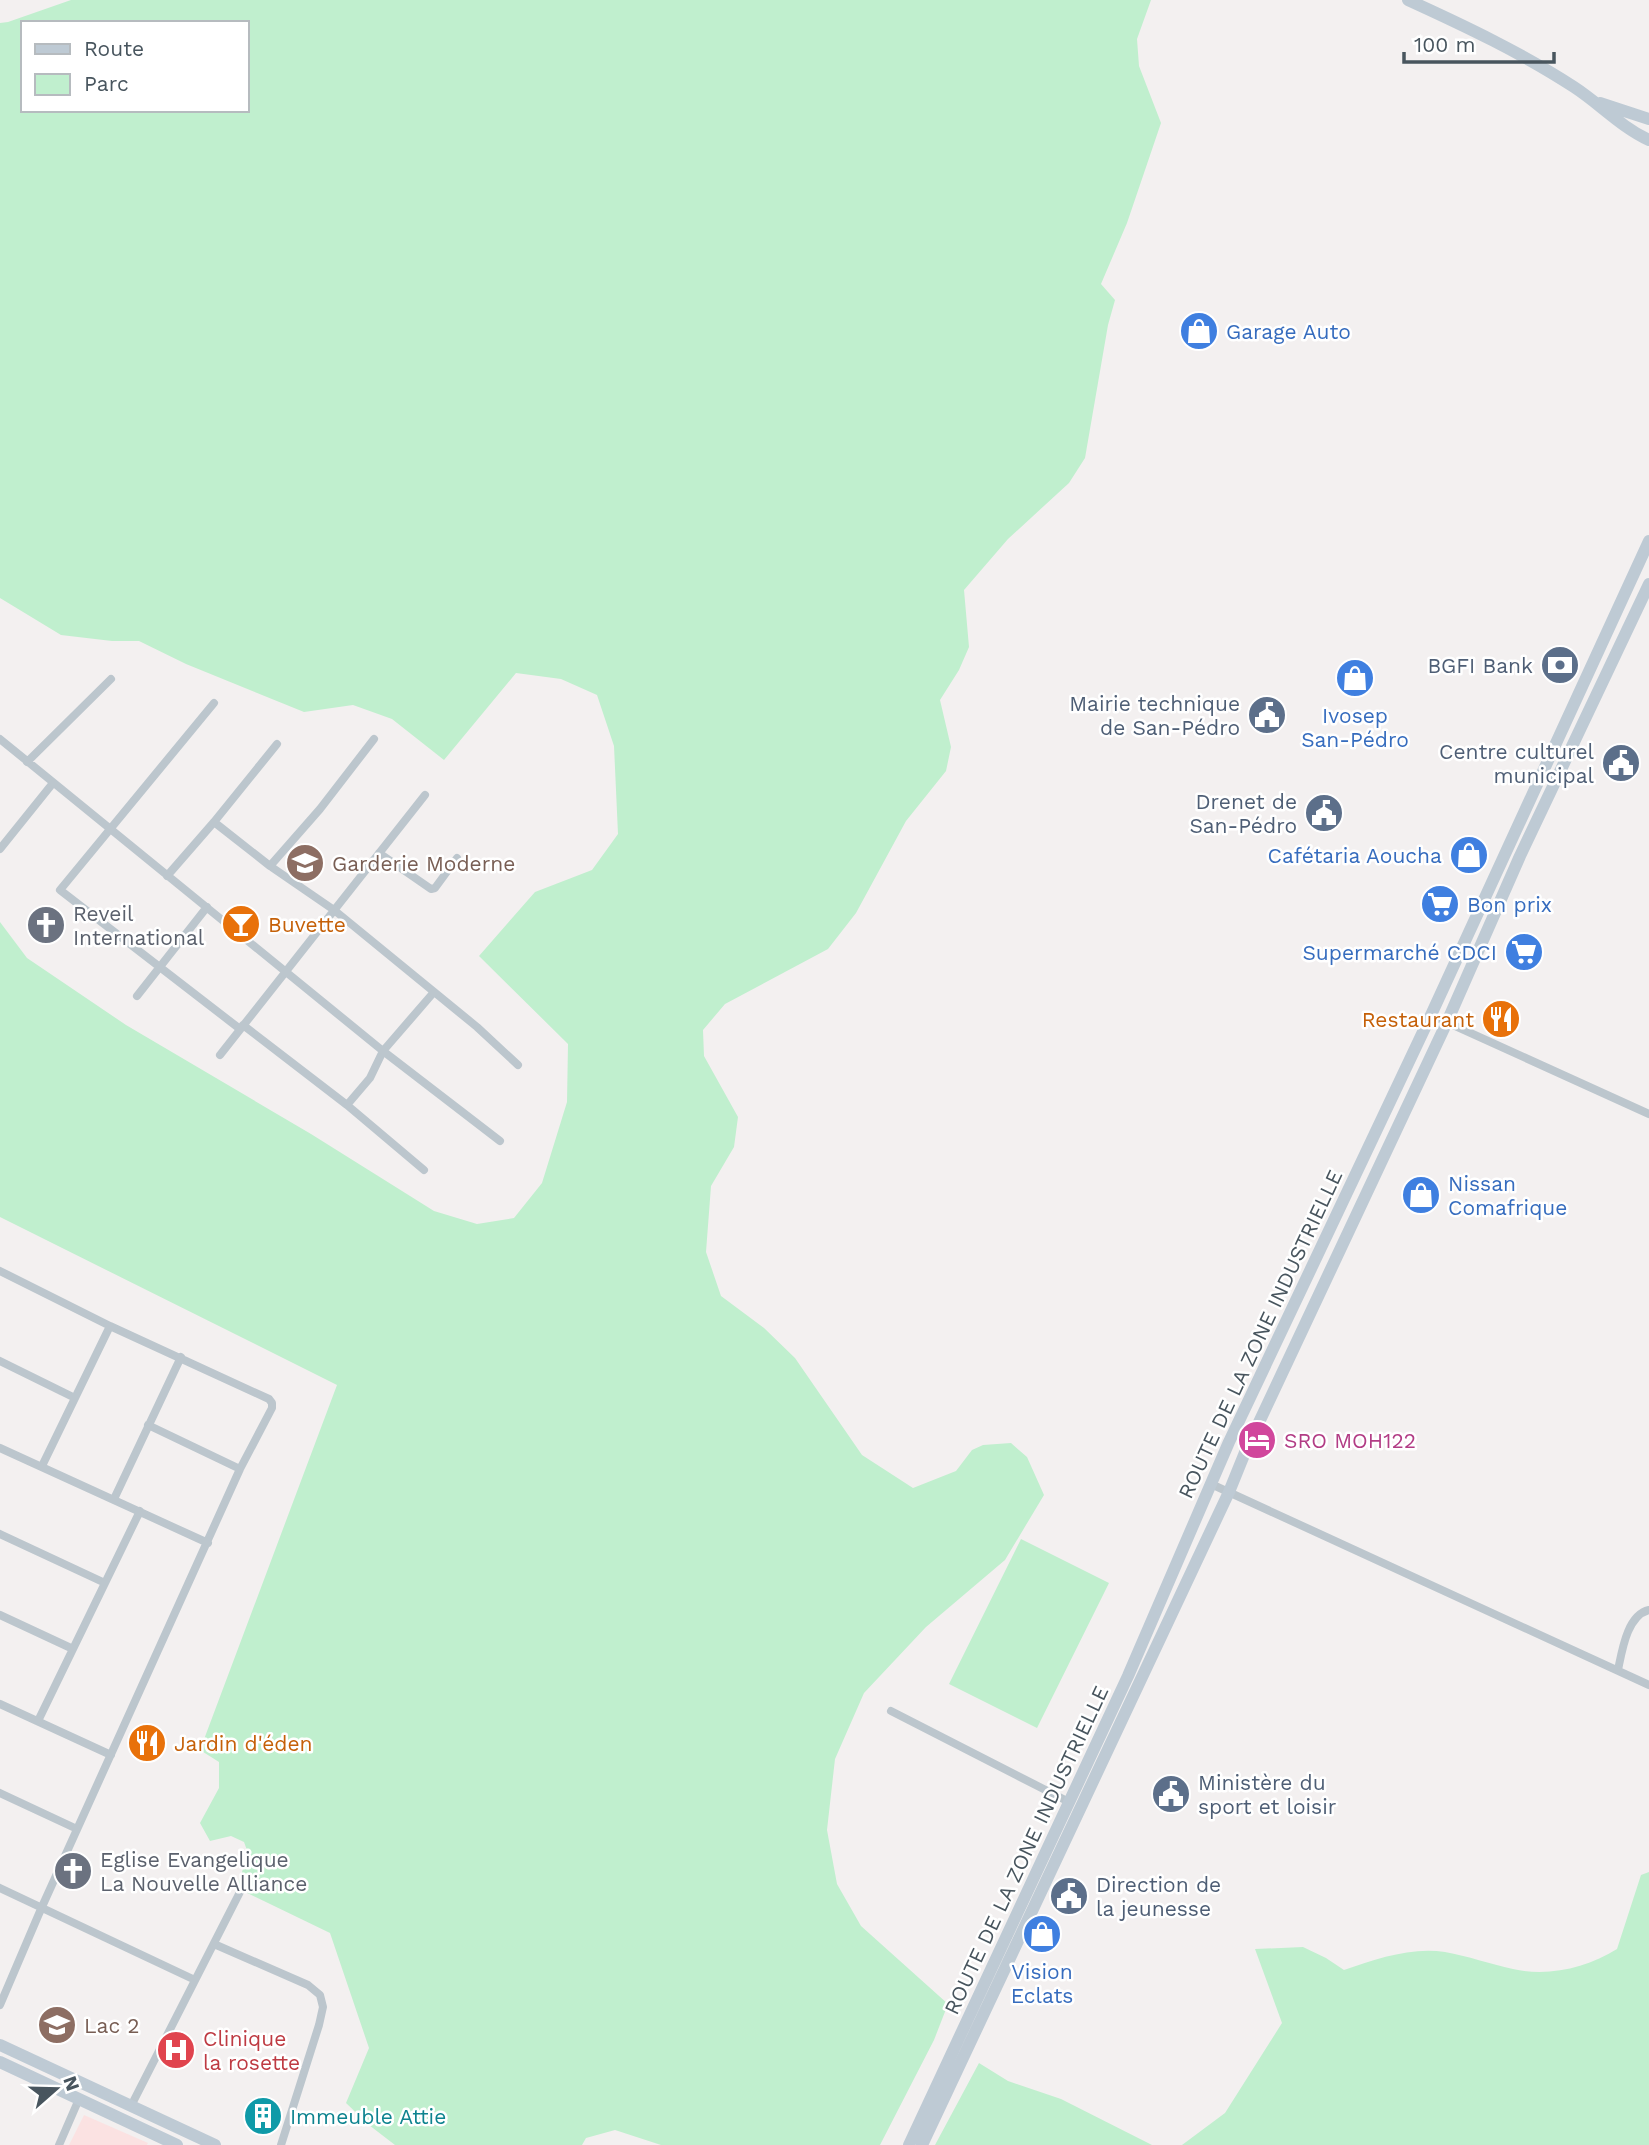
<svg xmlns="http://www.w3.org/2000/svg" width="1649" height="2145" font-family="'Work Sans',sans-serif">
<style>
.medical{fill:#fbe2e2}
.green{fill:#c0efce;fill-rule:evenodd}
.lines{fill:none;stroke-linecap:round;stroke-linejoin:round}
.street{stroke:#bcc6cd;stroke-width:8}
.secondary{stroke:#becad4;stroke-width:12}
.labels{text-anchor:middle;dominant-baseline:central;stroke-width:5;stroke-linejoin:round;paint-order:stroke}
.shop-label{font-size:21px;fill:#366cbe;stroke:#fff;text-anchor:start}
.service-label{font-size:21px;fill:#4e5e75;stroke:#fff;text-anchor:end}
.education-label{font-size:21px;fill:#785e54;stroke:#fff;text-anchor:start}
.worship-label{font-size:21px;fill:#5b616d;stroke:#fff;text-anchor:start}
.food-label{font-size:21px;fill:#c56008;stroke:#fff;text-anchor:start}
.street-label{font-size:21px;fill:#48555e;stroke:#fff}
.hotel-label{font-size:21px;fill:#b23c85;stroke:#fff;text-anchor:start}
.health-label{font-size:21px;fill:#be3a42;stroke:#fff;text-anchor:start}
.culture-label{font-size:21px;fill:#0d838f;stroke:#fff;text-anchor:start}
</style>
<rect width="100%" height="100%" fill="#f3f0f0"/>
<path class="medical" d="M84 2115 148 2143 147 2145H69Z"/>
<path class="green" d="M71 0H1151L1137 39 1139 66 1161 123 1127 223 1101 284 1115 300 1108 325 1085 458 1069 483 1008 539 964 590 969 647 959 670 940 700 951 747 946 771 906 821 856 913 828 949 725 1004 703 1030 704 1056 738 1117 734 1147 711 1186 706 1252 721 1296 764 1328 795 1358 862 1455 913 1488 956 1471 972 1450 983 1445 1011 1443 1027 1457 1044 1495 1005 1560 926 1627 864 1693 835 1759 827 1830 837 1884 861 1926 948 2004 934 2040 880 2145H661L615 2130 586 2138 582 2145H395L369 2125 346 2103 369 2048 330 1933 237 1888 248 1853 244 1842 231 1836 210 1841 200 1823 219 1788V1762L200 1750 337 1385 0 1217V922L27 958 126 1025 311 1134 434 1211 477 1224 514 1218 542 1183 567 1102 568 1044 479 956 535 892 592 870 618 834 614 746 597 695 561 679 516 673 444 760 392 719 353 705 304 712 186 664 139 641H112L61 635 0 598V23L8 22ZM23 23H247V110H23Z
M1021 1539 1109 1583 1037 1728 949 1684Z
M1649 1872V2145H1182L1225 2113 1282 2023 1255 1949 1303 1947 1326 1958 1344 1970C1377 1959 1410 1947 1445 1952 1468 1956 1490 1964 1513 1969 1548 1977 1587 1968 1617 1949L1641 1875Z
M979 2063 1008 2081 1061 2099 1152 2145H935Z"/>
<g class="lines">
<path class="street" d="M214 703 60 890 240 1029
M0 739 383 1051 500 1141
M27 762 111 679
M214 822 270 866 334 910 477 1027 518 1065
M0 849 53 783
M379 853 431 889 435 888 457 858
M270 866 320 809 374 739
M167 876 214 822 277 744
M137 996 207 907
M1431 1015 1649 1114
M243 1025 347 1105 424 1170
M220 1055 425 795
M347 1105 370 1078 383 1051 434 992
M0 1271 110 1326 269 1399 272 1403V1408L240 1469 41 1909 0 2005
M0 1361 75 1398
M148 1425 240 1469
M0 1448 208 1543
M42 1466 110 1326
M1211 1484 1649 1685
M114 1499 181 1357
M0 1534 105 1583
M0 1615 73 1649
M1618 1670C1622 1651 1627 1615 1649 1610
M0 1704 111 1755
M891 1711 1069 1802
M38 1721 140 1511
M0 1793 77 1829
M0 1888 195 1980
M214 1944 308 1985 320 1995 323 2007 319 2025 281 2145
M131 2106 240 1892
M59 2145 79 2099"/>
<path class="secondary" d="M1408 0C1465 26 1522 53 1574 87 1600 104 1621 127 1649 140
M1600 103 1649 119
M0 2045 215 2145
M0 2062 177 2145
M909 2145 1128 1676 1229 1442 1431 1015 1649 541
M922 2145 1229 1492 1246 1450 1447 1022 1520 856 1649 584"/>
</g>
<defs>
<symbol id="shop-disc" viewBox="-11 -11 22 22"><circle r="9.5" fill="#3f7fe0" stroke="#fff"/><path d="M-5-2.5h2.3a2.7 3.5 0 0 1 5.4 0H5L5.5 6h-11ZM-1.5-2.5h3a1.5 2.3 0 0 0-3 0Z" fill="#fff"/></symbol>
<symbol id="bank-disc" viewBox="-11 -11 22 22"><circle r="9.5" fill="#5c6f8a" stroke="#fff"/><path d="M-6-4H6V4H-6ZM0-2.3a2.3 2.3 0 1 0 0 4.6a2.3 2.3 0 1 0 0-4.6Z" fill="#fff"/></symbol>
<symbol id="civic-disc" viewBox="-11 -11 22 22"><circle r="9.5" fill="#5c6f8a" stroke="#fff"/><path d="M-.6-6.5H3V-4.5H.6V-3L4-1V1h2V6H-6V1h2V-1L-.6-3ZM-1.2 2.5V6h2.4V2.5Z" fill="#fff"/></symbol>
<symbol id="school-disc" viewBox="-11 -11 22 22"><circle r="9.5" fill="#8d6e63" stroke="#fff"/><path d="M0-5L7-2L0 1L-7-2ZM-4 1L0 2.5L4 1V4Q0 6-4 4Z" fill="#fff"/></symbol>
<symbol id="supermarket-disc" viewBox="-11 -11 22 22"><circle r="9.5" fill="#3f7fe0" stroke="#fff"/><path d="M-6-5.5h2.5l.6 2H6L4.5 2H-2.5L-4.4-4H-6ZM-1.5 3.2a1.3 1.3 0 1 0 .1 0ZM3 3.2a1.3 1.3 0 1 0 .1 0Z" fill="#fff"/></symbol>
<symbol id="bar-disc" viewBox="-11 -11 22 22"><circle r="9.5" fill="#e8710a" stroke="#fff"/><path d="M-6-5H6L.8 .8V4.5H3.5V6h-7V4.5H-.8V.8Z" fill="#fff"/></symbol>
<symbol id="church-disc" viewBox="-11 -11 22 22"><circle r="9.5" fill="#6b7280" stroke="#fff"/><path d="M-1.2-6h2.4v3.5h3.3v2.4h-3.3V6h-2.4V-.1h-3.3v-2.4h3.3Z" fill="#fff"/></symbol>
<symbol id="restaurant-disc" viewBox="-11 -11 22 22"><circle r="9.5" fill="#e8710a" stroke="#fff"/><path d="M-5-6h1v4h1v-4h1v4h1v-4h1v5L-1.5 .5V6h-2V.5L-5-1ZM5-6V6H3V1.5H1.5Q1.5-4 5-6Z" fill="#fff"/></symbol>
<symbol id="hotel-disc" viewBox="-11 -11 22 22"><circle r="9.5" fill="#d1479c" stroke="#fff"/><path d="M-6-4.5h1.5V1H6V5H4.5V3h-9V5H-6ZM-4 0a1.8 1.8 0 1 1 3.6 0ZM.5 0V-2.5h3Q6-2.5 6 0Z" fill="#fff"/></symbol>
<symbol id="hospital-disc" viewBox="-11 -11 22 22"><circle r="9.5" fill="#e0444e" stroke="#fff"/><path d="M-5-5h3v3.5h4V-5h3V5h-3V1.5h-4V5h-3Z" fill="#fff"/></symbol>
<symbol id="building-disc" viewBox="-11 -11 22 22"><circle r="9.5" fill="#0f9aa8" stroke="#fff"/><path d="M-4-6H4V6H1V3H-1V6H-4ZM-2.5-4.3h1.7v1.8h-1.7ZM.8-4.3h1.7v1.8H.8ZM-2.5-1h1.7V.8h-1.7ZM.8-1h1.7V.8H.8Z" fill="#fff"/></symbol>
</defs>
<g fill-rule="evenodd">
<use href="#shop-disc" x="1177" y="309" width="44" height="44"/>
<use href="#bank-disc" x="1538" y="643" width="44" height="44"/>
<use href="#shop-disc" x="1333" y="656" width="44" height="44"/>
<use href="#civic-disc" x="1245" y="693" width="44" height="44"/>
<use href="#civic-disc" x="1599" y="741" width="44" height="44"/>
<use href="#civic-disc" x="1302" y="791" width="44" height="44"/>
<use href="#shop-disc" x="1447" y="833" width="44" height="44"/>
<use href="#school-disc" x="283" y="841" width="44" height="44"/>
<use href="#supermarket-disc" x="1418" y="882" width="44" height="44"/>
<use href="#bar-disc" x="219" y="902" width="44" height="44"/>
<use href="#church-disc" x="24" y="903" width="44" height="44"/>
<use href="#supermarket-disc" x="1502" y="930" width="44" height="44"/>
<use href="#restaurant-disc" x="1479" y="997" width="44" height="44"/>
<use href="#shop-disc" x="1399" y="1173" width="44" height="44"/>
<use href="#hotel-disc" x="1235" y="1418" width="44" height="44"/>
<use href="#restaurant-disc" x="125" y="1721" width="44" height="44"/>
<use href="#civic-disc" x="1149" y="1772" width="44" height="44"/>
<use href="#church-disc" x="51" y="1849" width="44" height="44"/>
<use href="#civic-disc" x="1047" y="1874" width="44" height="44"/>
<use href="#shop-disc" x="1020" y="1912" width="44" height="44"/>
<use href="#school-disc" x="35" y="2003" width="44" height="44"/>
<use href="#hospital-disc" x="154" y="2028" width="44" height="44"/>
<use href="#building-disc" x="241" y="2094" width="44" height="44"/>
</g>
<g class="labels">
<g class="shop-label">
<text x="1226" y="331">Garage Auto</text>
<text x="1355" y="715" text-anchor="middle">Ivosep<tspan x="1355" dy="24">San-Pédro</tspan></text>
<text x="1442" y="855" text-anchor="end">Cafétaria Aoucha</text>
<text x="1467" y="904">Bon prix</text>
<text x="1497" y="952" text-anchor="end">Supermarché CDCI</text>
<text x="1448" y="1183">Nissan<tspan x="1448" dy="24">Comafrique</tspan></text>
<text x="1042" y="1971" text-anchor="middle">Vision<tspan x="1042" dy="24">Eclats</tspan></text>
</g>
<g class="service-label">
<text x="1533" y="665">BGFI Bank</text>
<text x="1240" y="703">Mairie technique<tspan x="1240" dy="24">de San-Pédro</tspan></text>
<text x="1594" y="751">Centre culturel<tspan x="1594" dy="24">municipal</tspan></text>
<text x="1297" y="801">Drenet de<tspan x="1297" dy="24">San-Pédro</tspan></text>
<text x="1198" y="1782" text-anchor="start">Ministère du<tspan x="1198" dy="24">sport et loisir</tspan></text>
<text x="1096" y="1884" text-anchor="start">Direction de<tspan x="1096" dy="24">la jeunesse</tspan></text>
</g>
<g class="education-label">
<text x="332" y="863">Garderie Moderne</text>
<text x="84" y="2025">Lac 2</text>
</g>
<g class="worship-label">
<text x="73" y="913">Reveil<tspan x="73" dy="24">International</tspan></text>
<text x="100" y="1859">Eglise Evangelique<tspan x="100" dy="24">La Nouvelle Alliance</tspan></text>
</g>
<g class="food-label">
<text x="268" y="924">Buvette</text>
<text x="1474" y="1019" text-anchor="end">Restaurant</text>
<text x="174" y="1743">Jardin d'éden</text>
</g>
<g class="street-label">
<text transform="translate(1260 1334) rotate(-65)">ROUTE DE LA ZONE INDUSTRIELLE</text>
<text transform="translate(1026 1850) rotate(-65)">ROUTE DE LA ZONE INDUSTRIELLE</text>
</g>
<g class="hotel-label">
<text x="1284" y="1440">SRO MOH122</text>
</g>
<g class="health-label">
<text x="203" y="2038">Clinique<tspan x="203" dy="24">la rosette</tspan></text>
</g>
<g class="culture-label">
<text x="290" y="2116">Immeuble Attie</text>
</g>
</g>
<rect x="21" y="21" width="228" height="91" fill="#ffffff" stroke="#b6bbbf" stroke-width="2"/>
<rect x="35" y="44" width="35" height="10" fill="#becad4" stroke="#b6bbbf" stroke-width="2"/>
<text x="84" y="56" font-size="21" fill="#48555e">Route</text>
<rect x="35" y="74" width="35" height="21" fill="#c0efce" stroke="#b6bbbf" stroke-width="2"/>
<text x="84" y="91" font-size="21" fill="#48555e">Parc</text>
<g transform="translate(56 2089) rotate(70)" stroke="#ffffff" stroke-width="5" paint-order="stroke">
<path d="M0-5L12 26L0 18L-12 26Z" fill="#48555e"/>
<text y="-10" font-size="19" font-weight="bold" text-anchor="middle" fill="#48555e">N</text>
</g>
<path d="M1404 52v10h150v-10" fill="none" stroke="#48555e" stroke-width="3.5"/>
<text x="1414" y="52" font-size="21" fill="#48555e" stroke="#ffffff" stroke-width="5" paint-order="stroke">100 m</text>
</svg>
